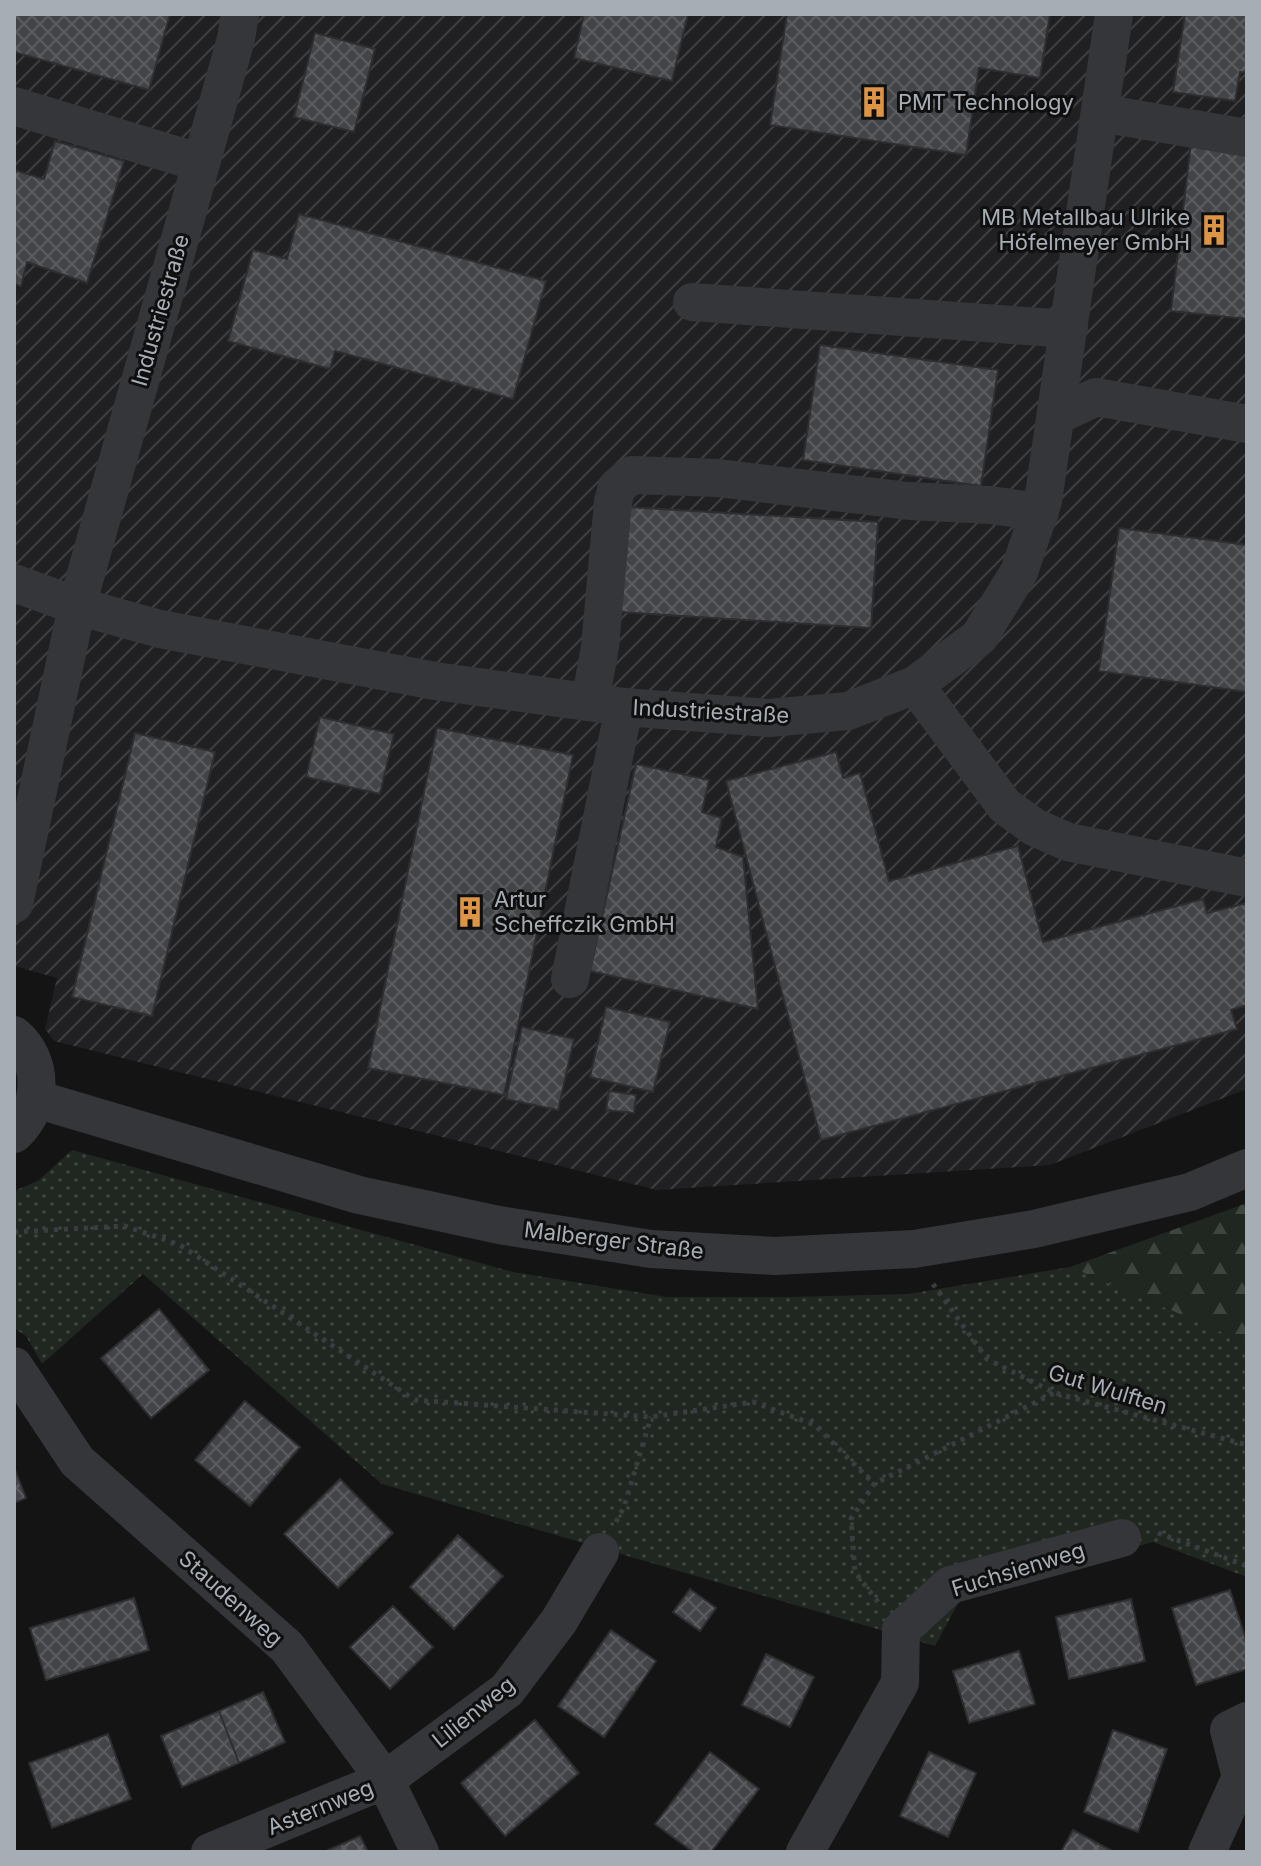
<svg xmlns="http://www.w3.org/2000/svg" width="1261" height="1866" font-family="Inter,sans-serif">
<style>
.industrial{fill:url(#industrial-furrows)}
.forest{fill:url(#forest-firs)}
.park{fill:url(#park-dots)}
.building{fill:url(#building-cross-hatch);stroke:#2e2e31;stroke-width:2}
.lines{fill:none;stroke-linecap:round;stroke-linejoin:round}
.path{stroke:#3b3d40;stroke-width:5;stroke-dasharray:4 6;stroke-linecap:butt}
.minor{stroke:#353639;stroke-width:38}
.labels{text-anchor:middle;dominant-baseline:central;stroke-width:6;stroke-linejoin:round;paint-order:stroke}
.poi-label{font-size:22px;fill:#a7adb4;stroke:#0f0f10;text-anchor:start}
.street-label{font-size:22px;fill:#a7adb4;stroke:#0f0f10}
</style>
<defs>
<pattern id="industrial-furrows" width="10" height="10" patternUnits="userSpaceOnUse" patternTransform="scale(2)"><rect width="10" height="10" fill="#202022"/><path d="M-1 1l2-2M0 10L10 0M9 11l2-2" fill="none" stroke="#3e3e40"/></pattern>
<pattern id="forest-firs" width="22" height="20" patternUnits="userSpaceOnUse" patternTransform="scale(2)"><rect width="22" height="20" fill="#202720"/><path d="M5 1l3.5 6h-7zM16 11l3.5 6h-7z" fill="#3e443e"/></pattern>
<pattern id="park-dots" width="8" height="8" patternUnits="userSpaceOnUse" patternTransform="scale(2)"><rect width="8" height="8" fill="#202720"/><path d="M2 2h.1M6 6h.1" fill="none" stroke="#3e443e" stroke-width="1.8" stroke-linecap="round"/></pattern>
<pattern id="building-cross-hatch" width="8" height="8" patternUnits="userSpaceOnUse" patternTransform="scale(2)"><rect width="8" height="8" fill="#434448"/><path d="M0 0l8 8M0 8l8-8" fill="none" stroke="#5b5c60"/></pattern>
</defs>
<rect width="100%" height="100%" fill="#141415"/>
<path class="industrial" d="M14 14H1247V1089L1050 1165 657 1190 54 1041 45 1029 57 978 14 966Z"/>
<path class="forest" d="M1247 1203V1343L1070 1267Z"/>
<path class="park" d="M72 1150 513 1272 666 1297H789L908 1294 1070 1267 1247 1343V1577L1153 1542 962 1596 935 1646 382 1484 143 1274 42 1364 26 1336 14 1328V1191L38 1181Z"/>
<path class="building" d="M14 14H170L149 90 14 52Z
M584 14H688L672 81 574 58Z
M787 14H1050L1040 78 979 68 966 155 770 125Z
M1185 14H1247V73L1240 72 1235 101 1173 92Z
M315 33 375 49 354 132 294 117Z
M55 141 124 161 87 283 27 262 21 286 14 284V170L44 179Z
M1191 143 1247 150V319L1171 311Z
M299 214 546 281 513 399 335 351 330 369 228 341 253 250 287 259Z
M820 345 998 370 981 486 803 460Z
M627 507 878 522 871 628 620 612Z
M1119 528 1247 545V692L1099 671Z
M320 717 394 734 380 794 306 777Z
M437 728 573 755 504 1095 368 1068Z
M135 733 215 752 152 1016 72 997Z
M836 752 843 778 860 773 889 881 1018 846 1043 942 1203 899 1207 913 1247 903V1005L1231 1010 1237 1029 821 1140 726 781Z
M636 764 709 780 702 812 722 818 716 847 743 857 758 1009 590 971Z
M606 1007 670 1022 653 1092 590 1077Z
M522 1027 574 1039 558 1110 506 1099Z
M609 1091 636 1095 634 1113 606 1110Z
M159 1309 209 1370 151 1418 101 1358Z
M245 1401 300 1447 250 1506 195 1460Z
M14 1467 26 1498 14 1503Z
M340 1479 393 1533 338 1588 284 1534Z
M458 1535 503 1576 454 1629 410 1587Z
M690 1589 716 1608 700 1631 673 1612Z
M1230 1590 1247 1643V1669L1196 1685 1172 1608Z
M134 1598 149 1650 46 1680 30 1628Z
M1131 1599 1145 1661 1069 1679 1056 1617Z
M393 1606 433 1647 390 1689 350 1647Z
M611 1630 656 1661 604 1737 558 1706Z
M1019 1651 1035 1704 969 1723 953 1671Z
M766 1654 814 1677 790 1727 742 1705Z
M263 1692 285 1742 239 1763 219 1711Z
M219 1711 239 1763 182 1787 161 1736Z
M535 1720 579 1773 505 1836 461 1783Z
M1113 1730 1167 1749 1138 1832 1084 1812Z
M108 1734 131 1799 52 1828 29 1763Z
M710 1752 759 1789 711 1852H693L655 1824Z
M929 1752 976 1773 948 1837 900 1816Z
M1073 1830 1114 1852H1061Z
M360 1836 368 1852H324Z"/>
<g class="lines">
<path class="path" d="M14 1232 125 1226 180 1245 415 1400 651 1417 753 1402 815 1425 874 1484
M933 1284 987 1359 1055 1393 1247 1445
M616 1522 624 1507 651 1417
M1158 1533 1247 1566
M878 1602 855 1572 851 1519 874 1484 1054 1393"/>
<path class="minor" d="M14 106 201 163
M1100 113 1247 138
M692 302 1069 329
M1056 416 1096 397 1247 424
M14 583 77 606 160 629 435 681 624 707 769 718 848 711 915 685 979 637 1019 572 1043 501 1114 14
M915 685 1005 806 1034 827 1068 842 1247 878
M590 702 600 647 613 502 617 487 632 475 718 478 909 501 990 505 1040 512
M14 904 77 606 236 39 240 14
M570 979 624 707
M14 1035C45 1061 43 1108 14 1134
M36 1099 359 1195 499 1225 651 1249 775 1256 914 1249 1034 1229 1190 1192 1247 1168
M14 1366 77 1461 287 1647 385 1780 420 1852
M210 1852 385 1780 507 1690 559 1621 600 1552
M805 1852 900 1683 901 1630 950 1585 1122 1538
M1207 1852 1241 1777 1229 1730 1247 1721"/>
</g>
<defs>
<symbol id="building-bare" viewBox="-9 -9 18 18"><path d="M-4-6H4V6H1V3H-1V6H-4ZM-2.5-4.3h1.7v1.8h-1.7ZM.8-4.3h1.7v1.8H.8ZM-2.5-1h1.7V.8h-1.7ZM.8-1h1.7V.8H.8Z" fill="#dd9444" stroke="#0f0f10" stroke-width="2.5" paint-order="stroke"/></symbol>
</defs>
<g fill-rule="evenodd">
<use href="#building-bare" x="852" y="80" width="44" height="44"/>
<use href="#building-bare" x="1192" y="208" width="44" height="44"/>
<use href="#building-bare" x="448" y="890" width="44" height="44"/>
</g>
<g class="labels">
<g class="poi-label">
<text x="898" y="102">PMT Technology</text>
<text x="1190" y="217" text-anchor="end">MB Metallbau Ulrike<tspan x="1190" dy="25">Höfelmeyer GmbH</tspan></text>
<text x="494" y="899">Artur<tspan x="494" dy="25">Scheffczik GmbH</tspan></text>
</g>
<g class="street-label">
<text transform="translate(160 310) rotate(-74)">Industriestraße</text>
<text transform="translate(711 711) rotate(3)">Industriestraße</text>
<text transform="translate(614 1240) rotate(7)">Malberger Straße</text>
<text transform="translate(1108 1389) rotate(17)">Gut Wulften</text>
<text transform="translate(1018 1569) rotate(-17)">Fuchsienweg</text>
<text transform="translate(231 1598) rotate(42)">Staudenweg</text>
<text transform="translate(473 1712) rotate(-39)">Lilienweg</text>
<text transform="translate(320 1807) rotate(-22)">Asternweg</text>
</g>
</g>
<rect width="1261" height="1866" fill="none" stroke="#a7adb4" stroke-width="32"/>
</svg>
